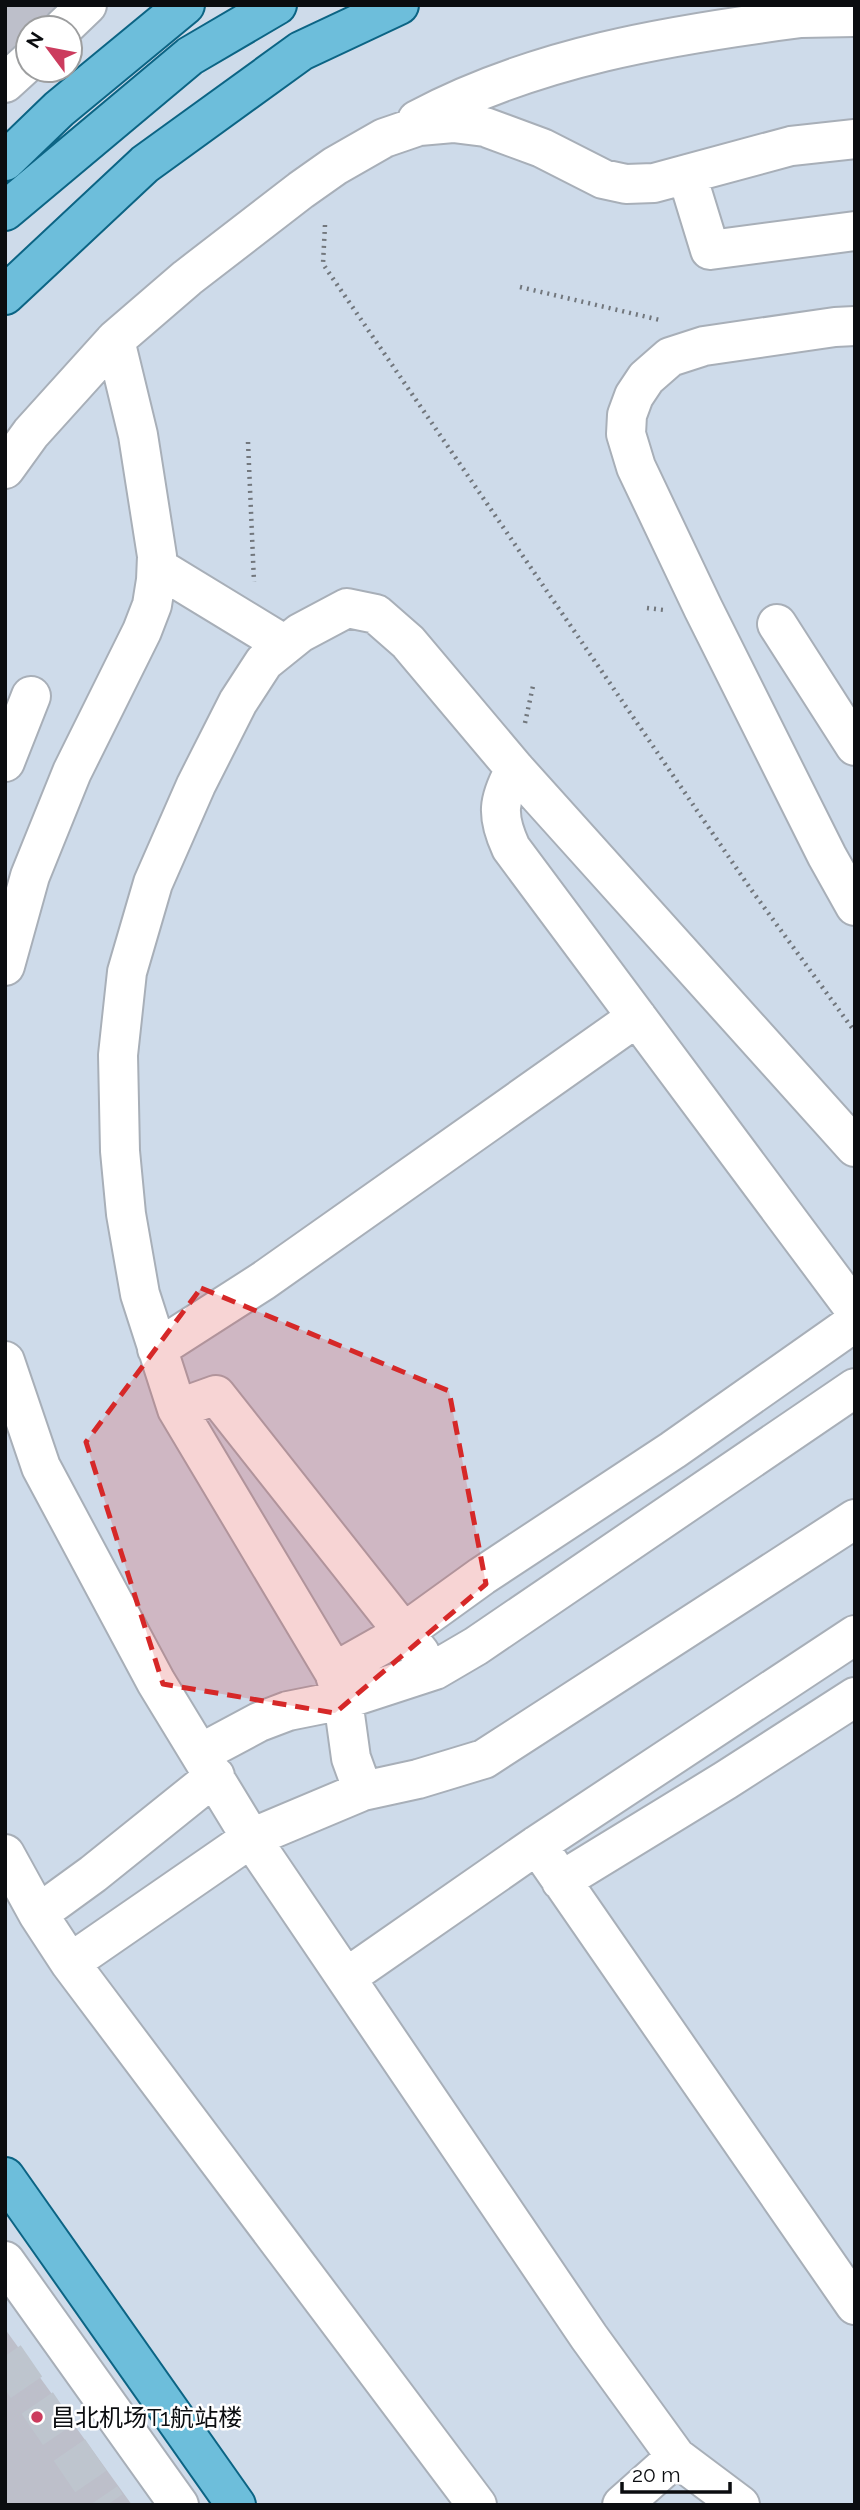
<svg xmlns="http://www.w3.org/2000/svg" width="860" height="2510" font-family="Raleway,'Noto Sans SC',sans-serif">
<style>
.built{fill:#cedbea;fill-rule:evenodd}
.building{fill:#bdbfca}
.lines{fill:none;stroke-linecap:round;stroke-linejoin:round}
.major-tunnel{stroke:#bec5ce;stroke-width:38;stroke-dasharray:38 19;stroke-linecap:butt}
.minor-casing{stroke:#a8afb8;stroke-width:42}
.major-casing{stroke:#0c6484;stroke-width:42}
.path{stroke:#72777d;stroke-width:4.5;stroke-dasharray:2 5;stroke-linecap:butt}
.minor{stroke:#fff;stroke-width:38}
.major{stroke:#6dbedb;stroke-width:38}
.marked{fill:#d62828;fill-opacity:0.2;stroke:#d62828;stroke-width:5;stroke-dasharray:14 9;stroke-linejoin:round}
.poi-dot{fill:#cc3c5e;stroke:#fff;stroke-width:2.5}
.labels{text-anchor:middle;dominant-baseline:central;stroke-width:5;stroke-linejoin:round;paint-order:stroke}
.poi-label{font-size:24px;fill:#0b0d10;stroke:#fff;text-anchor:start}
</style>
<rect width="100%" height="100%" fill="#dee5ef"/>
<path class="built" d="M5 5H855V2505H5ZM28 28H70V70H28Z"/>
<path class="building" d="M5 5H64L39 28H28V39L5 63Z
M5 2329 132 2505H5Z"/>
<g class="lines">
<path class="major-tunnel" d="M5 2356 107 2505"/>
<defs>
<path id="minor" d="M777 11 801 18 855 17
M63 28 87 5
M5 83 28 62
M417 120C535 57 669 35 801 18
M687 175 710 250 855 231
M855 326 835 327 704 346 670 357 646 378 634 396 627 415 626 434 636 467 703 608 827 856 855 906
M5 469 31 433 115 340
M157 567 285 645
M777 624 855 746
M5 762 31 696
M515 769C498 800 496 815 511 848L855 1310
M5 966 30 876 72 772 142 631 152 605 156 580 157 556 138 435 115 340 187 278 301 190 335 166 384 138 419 126 453 123 485 127 542 148 603 179 626 184 654 183 791 146 855 139
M157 1349 263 1281 637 1017
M5 1361 41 1467 156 1682 251 1838 589 2337 676 2457 622 2505
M177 1409 216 1395 420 1653
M334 1672 403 1633 482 1576 673 1450 855 1322
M201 1753 259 1722 288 1711 343 1700 435 1670 476 1646 855 1388
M363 1791 351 1758 343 1700 334 1672 177 1409 140 1294 126 1214 120 1151 118 1055 127 972 153 883 196 785 238 702 264 662 300 633 347 608 376 614 408 642 515 769 855 1147
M537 1845 855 2305
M5 1854 38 1914 70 1963 477 2505
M561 1881 726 1780 855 1697
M38 1914 93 1874 215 1776
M70 1963 251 1838 363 1791 418 1779 484 1759 855 1519
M347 1977 537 1845 855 1635
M5 2261 179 2505
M676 2457 740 2505"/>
<path id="major" d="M5 161 59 109 185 5
M5 211 190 56 277 5
M5 295 145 164 301 51 399 5
M5 2177 236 2505"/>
</defs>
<use href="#minor" class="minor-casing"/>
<use href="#major" class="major-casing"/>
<path class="path" d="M325 225 323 264 750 888 855 1032
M520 287 660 320
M248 442 254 582
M647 608 664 610
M525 723 533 686"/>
<use href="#minor" class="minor"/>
<use href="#major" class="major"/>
</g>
<path class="marked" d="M201 1288 449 1391 486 1584 335 1713 163 1684 86 1442Z"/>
<circle class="poi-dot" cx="37" cy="2417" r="7"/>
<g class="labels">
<g class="poi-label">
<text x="51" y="2417">昌北机场T1航站楼</text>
</g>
</g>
<rect width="860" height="2510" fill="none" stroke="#0b0d10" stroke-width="14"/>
<g transform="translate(49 49) rotate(302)"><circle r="33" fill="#ffffff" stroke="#9d9e9f" stroke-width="2"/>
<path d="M0-5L12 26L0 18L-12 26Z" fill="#cc3c5e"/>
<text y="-10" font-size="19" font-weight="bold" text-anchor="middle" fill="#0b0d10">N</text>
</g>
<path d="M622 2482v10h108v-10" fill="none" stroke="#0b0d10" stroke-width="3.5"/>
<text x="632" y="2482" font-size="21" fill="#0b0d10" stroke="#ffffff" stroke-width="5" paint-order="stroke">20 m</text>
</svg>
